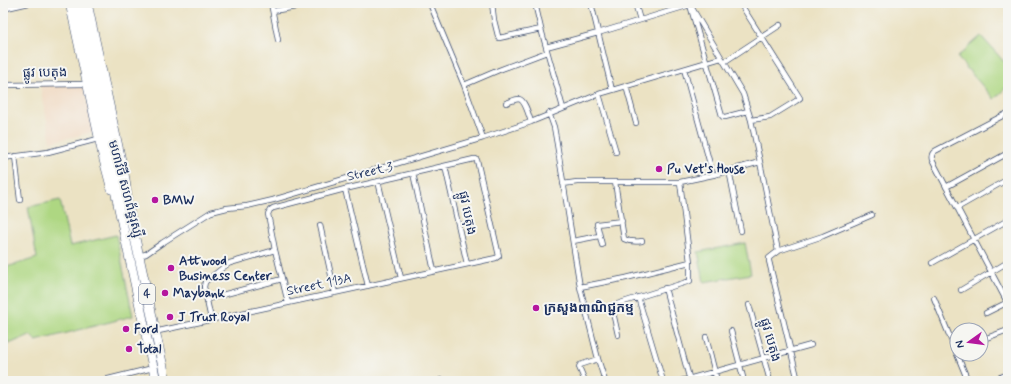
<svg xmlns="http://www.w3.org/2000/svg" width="1011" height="384" font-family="Mynerve,'Noto Sans Khmer',sans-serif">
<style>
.built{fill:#f0d6bc}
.green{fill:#aed782;stroke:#648370}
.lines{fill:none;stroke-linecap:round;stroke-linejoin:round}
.street-casing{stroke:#3a4a6d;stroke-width:6}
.primary-casing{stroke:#3a4a6d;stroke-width:8}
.highway-casing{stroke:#3a4a6d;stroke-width:10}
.street{stroke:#fff;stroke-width:4.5}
.primary{stroke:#fff;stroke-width:7}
.highway{stroke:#fff;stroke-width:9}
.poi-dot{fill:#b5179e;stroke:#f6f6f2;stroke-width:1.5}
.labels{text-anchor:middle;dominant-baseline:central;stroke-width:4;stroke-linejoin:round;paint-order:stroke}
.shield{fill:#f6f6f2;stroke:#5d6b8a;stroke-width:1}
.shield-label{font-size:12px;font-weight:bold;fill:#1b2f5e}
.street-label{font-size:13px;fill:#1b2f5e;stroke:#f6f6f2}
.poi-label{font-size:13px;font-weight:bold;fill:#1b2f5e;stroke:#f6f6f2;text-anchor:start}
</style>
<rect width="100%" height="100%" fill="#f6f6f2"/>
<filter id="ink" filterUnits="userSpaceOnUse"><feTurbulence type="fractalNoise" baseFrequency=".025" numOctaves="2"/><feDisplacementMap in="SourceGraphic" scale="8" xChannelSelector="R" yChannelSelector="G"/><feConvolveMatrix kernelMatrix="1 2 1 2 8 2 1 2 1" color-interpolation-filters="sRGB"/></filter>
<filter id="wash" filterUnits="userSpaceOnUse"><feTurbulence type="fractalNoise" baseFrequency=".012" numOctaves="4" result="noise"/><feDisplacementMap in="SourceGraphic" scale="16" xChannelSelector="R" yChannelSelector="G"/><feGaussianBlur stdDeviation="0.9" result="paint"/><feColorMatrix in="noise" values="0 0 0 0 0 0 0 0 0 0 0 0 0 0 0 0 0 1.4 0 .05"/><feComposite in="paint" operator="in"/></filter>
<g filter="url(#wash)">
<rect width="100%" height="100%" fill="#ebe2c3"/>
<path class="built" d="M40 85 84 86 94 132 51 142Z"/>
<path class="green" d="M981 36 1008 66V86L994 99 957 57Z
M60 200 70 246 116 235 133 316 36 341 30 335 9 344 3 330V268L37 258 28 207Z
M745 243 751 274 704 282 698 252Z"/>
</g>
<g filter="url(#ink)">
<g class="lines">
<defs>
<path id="street" d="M3 3 4 6 7 8 29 3
M271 3 278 40
M492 3 494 20 498 36 499 38 541 29
M535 3 541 29 563 108
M591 3 612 90
M635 3 640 20
M689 3 743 94 751 120 760 162 778 251 769 258V261L798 381
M740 3 800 98 796 101 770 117 751 120
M431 6 464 85 483 138
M273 11 319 3
M546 47 598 33 690 5 722 116 723 117H725L748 111
M724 62 780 25
M684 69 713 175
M3 84 5 85 87 84
M464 85 499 70 547 52
M626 86 636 123
M599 94 616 152
M506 103C510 102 515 99 519 99 525 100 529 116 531 122
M549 113 554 127 557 144 580 287 598 359 605 381
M15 156 20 200
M3 158 48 152 98 139
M445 166 467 264
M729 170 741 231
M413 173 434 271
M378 181 401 278
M615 182 624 239C630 242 636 242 642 241
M563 184 577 182H680L713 175 760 162
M946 187 1008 153
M345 189 368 286
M957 208 1008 179
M320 225 335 293
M573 241 599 236
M602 245 597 224 622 221
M778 251 823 236 872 215
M138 256 146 254 162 243 211 212 227 208 247 206 273 200 483 138 531 122 599 94 721 58
M932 263 1008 220
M580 287 626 278 690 262
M665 288 690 381
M961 290 1008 262
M638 297 663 381
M934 298 968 381
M207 299 282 279
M1007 302 932 160C931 156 932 153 935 151L1008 113
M749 305 770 381
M986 313 1008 302
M211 319 204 287 205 282 225 266 230 263 275 250
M731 331 744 381
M154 332 496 258 499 256 477 160 476 159H474L345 189 273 208 270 210 268 214 275 250 288 303
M618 335 612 308 614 305 690 281V262L680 182
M706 337 717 381
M981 340 1008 330
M441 380V381
M100 381 153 368
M585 381 579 367 580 365 598 359
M681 381 811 345
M991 381 1008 374"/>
<path id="primary" d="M69 3 103 160 111 190
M88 3 126 179 128 198"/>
<path id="highway" d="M75 3 156 381
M82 3 122 188 128 206 166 381"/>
</defs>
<use href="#street" class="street-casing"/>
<use href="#primary" class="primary-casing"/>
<use href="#highway" class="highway-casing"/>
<use href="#street" class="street"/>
<use href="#primary" class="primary"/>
<use href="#highway" class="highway"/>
</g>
</g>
<g class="poi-dot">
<circle cx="659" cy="169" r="4"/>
<circle cx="155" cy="200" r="4"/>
<circle cx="171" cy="268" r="4"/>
<circle cx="165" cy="293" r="4"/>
<circle cx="536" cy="308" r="4"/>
<circle cx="170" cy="317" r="4"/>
<circle cx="126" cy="329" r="4"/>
<circle cx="129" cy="349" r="4"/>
</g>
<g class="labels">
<rect class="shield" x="139" y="284" width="16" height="20" rx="3"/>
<g class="shield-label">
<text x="147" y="294">4</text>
</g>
<g class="street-label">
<text transform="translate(45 73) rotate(-1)">ផ្លូវ បេតុង</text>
<text transform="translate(370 172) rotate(-13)">Street 3</text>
<text transform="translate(125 189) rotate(75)">មហាវិថី សហព័ន្ធរុស្ស៊ី</text>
<text transform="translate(467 213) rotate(78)">ផ្លូវ បេតុង</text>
<text transform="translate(319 285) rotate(-12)">Street 113A</text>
<text transform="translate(770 340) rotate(74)">ផ្លូវ បេតុង</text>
</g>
<g class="poi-label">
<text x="667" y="169">Pu Vet's House</text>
<text x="163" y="200">BMW</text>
<text x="179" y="261">Attwood<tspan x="179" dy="15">Business Center</tspan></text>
<text x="173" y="293">Maybank</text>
<text x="544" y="308">ក្រសួងពាណិជ្ជកម្ម</text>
<text x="178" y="317">J Trust Royal</text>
<text x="134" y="329">Ford</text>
<text x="137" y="349">Total</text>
</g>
</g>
<rect width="1011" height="384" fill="none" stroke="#f6f6f2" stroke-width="16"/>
<g transform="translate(969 342) rotate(256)"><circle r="19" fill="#f6f6f2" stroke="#9ea6b7"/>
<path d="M0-3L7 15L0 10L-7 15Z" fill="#b5179e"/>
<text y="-6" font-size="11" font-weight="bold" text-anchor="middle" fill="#1b2f5e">N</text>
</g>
</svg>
